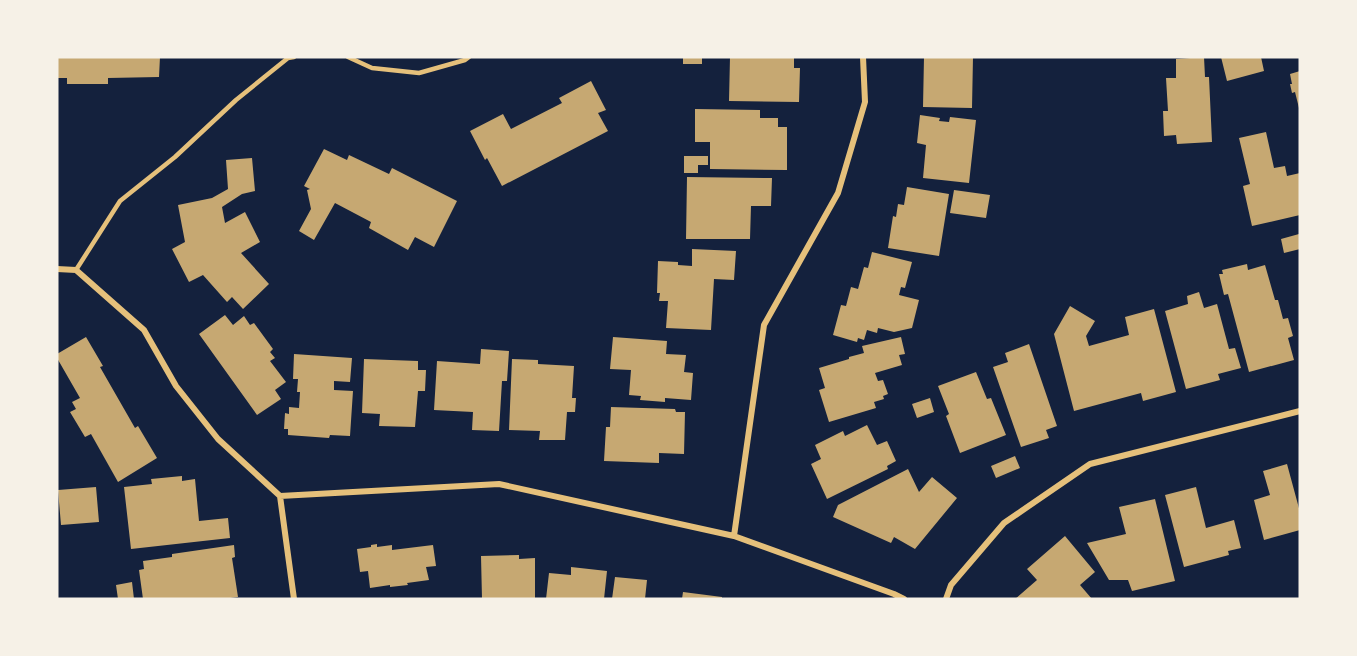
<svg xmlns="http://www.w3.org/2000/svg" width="1357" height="656" font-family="'Alegreya Sans',sans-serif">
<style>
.building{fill:#c6a872}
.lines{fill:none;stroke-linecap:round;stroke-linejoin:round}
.service{stroke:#e5c07b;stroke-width:4.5}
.minor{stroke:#e5c07b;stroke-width:6}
</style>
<rect width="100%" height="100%" fill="#14213d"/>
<path class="building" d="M57 57H160L159 77 108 78V84H67V78H57Z
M683 57H702V64H683Z
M730 57H794V68H800L799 102 729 101Z
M924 57H973L972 108 923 107Z
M1204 57 1205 77H1209L1212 142 1177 144 1176 135 1164 136 1163 111H1168L1166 78H1176V59Z
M1221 57H1261L1264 71 1227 81Z
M1300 71V108H1299L1295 92 1292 93 1290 84H1292L1290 74Z
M591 81 606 110 598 113 608 131 502 186 487 158 485 160 470 131 503 114 511 129 562 103 559 98Z
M695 109 760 110V118H778V127H787V170L710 169V142H695Z
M920 115 940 118 939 121 949 122 950 117 976 120 969 183 923 178 926 145 917 143Z
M1266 132 1274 168 1285 166 1287 176 1300 173V215L1252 226 1243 186 1250 184 1239 138Z
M324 149 347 160 349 155 389 174 392 168 457 201 434 247 415 237 408 250 369 228 371 222 335 203 314 240 299 231 311 209 307 190 310 189 304 186Z
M684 156H708V165H698V173H684Z
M252 158 255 191 242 194 222 207 225 223 245 212 260 242 241 253 269 284 243 309 232 297 227 302 203 275 189 282 172 249 185 242 178 205 212 198 228 189 226 160Z
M687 177 772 178 771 206H751L750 239H686Z
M907 187 949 194 939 256 888 248 893 216 896 217 898 204 904 205Z
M954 190 990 195 986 218 950 213Z
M1299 234 1300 249 1284 253 1281 239Z
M692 249 736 251 734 280 714 279 711 330 666 328 668 301H659L660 293H657L658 261 678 262V265L692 266Z
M872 252 912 262 905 288 901 287 899 295 919 300 912 328 894 332 878 328 877 333 867 330 864 340 858 338 857 342 833 335 841 305 846 306 851 287 858 289 864 267 868 268Z
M1247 264 1248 270 1265 265 1275 300H1278L1283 319 1288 318 1293 336 1288 338 1294 360 1249 372 1228 294 1224 295 1219 274H1223L1222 270Z
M1199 292 1204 308 1217 304 1229 349 1235 348 1241 368 1218 374 1220 380 1186 389 1165 311 1188 304 1187 296Z
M1070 306 1095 321 1086 336 1089 346 1129 335 1125 317 1154 309 1176 392 1143 401 1141 393 1074 411 1054 334Z
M225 315 233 325 244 316 250 325 254 323 273 349 270 352 275 358 270 361 286 382 275 390 281 399 257 415 199 334Z
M86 337 103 366 100 367 135 428 138 426 157 458 118 482 91 434 85 437 70 412 76 409 72 402 80 398 57 358V354Z
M613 337 667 341 666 354 686 355 684 372 693 373 691 400 665 398V402L640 400 641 396 629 395 631 370 610 369Z
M901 337 905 354 899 355 902 365 875 373 878 381 883 380 888 394 883 396 884 399 874 402 876 408 829 422 819 390 825 388 819 368 849 359V357L864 353 862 346Z
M1029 344 1057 426 1046 430 1049 438 1021 447 993 367 1008 362 1005 353Z
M481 349 509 351 507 381H502L499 431 472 430 473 412 434 410 437 361 480 364Z
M294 354 352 358 350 382 334 381V390L353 391 350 436 330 435 329 438 288 435V429H284L285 413 289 414V407L299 408 300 392H297L298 379H293Z
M364 359 418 361V370H426L425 391H418L415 427 379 426 380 414 362 413Z
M512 359 538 360V364L574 366 572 398H576L575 412H567L565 440H539L540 431 509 430Z
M976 372 987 399 991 398 1006 435 960 453 946 416 949 414 938 386Z
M930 398 934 412 917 418 912 404Z
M611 407 675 409 676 412H685L684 454 659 453V463L604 461 606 427H610Z
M867 425 877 445 887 441 896 461 887 466 888 469 827 499 811 464 821 459 815 445 843 431 845 436Z
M1015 456 1020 468 996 478 991 466Z
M1287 464 1300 512V530L1264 540 1254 500 1270 495 1263 471Z
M908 469 919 492 932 477 957 498 915 549 894 537 891 543 833 517 838 505Z
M182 476V481L195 479 199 521 228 518 230 538 131 549 124 487 152 484 151 479Z
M96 487 99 522 61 525 58 490Z
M1196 487 1206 528 1234 520 1241 548 1228 551 1229 555 1184 567 1165 495Z
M1155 499 1175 581 1132 591 1128 580H1109L1087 543 1126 534 1119 507Z
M1065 536 1095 572 1080 585 1092 599H1015L1037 580 1027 569Z
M377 544V547L392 545V550L433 545 436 566 426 567 429 580 407 583 408 585 390 587V585L370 588 368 571 360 572 357 549 371 547V545Z
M234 545 235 557 232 558 238 597 223 599H143L139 570 144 569 143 561 172 557V554Z
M519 555V559L535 558V599H482L481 556Z
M571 567 607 571 604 599H546L549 573 571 575Z
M615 577 647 580 645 599H612Z
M132 582 134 599H118L116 585Z
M683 592 722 597V599H682Z"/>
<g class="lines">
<path class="service" d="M348 57 372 68 419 73 465 60 469 57
M76 270 120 201 175 157 236 100 288 58 294 57"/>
<path class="minor" d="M57 269 76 270 144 330 176 386 218 439 280 496 499 484 734 536 894 594 904 599
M280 496 294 599
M734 536 764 325 838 193 865 102 863 57
M946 599 951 585 1004 523 1090 464 1300 411"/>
</g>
<rect width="1357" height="656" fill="none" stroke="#f6f1e7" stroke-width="117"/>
</svg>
